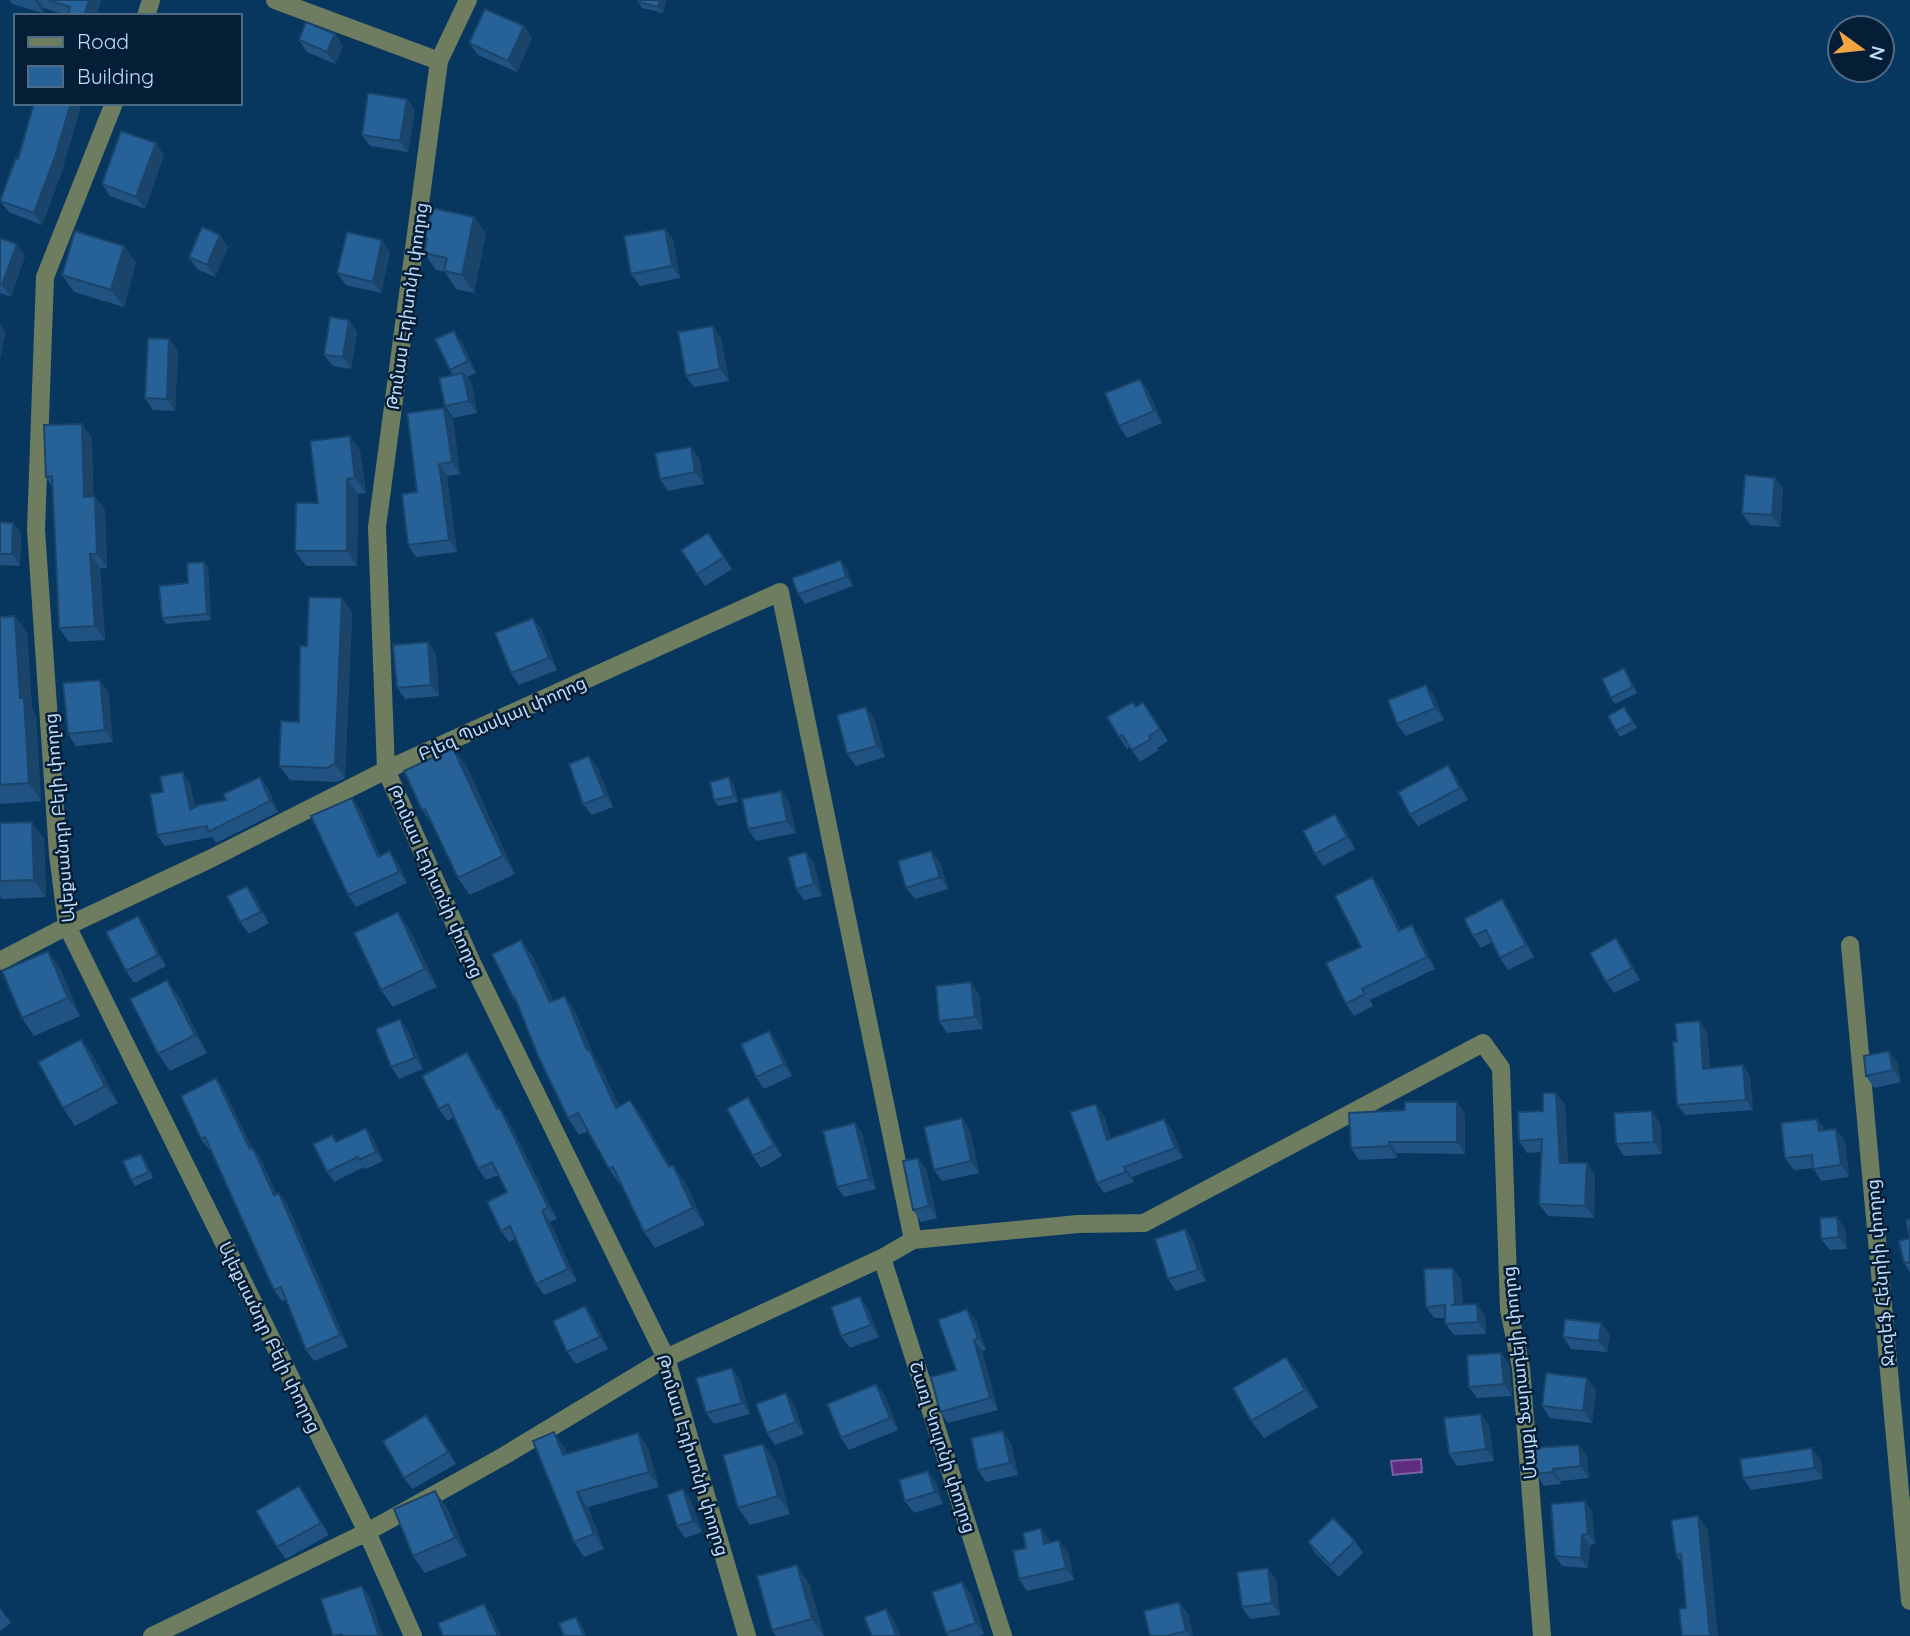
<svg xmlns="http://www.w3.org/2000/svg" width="1910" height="1636" font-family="Quicksand,'Noto Sans Armenian',sans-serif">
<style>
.water{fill:#5f2d7f;stroke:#7b61a4;stroke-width:2}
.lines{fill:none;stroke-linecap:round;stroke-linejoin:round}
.minor{stroke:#6e7d5f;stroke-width:18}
.wall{fill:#215382}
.shaded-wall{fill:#1b446a}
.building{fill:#266197;stroke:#1b446a;stroke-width:2}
.labels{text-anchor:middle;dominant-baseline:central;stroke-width:5;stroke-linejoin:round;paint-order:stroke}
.street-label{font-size:18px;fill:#bddbfa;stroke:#061e35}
</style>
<rect width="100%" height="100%" fill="#07375f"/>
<path class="water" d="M1421 1459 1422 1472 1393 1475 1391 1461Z"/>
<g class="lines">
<path class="minor" d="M275 0 439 61
M468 0 439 61 377 527 386 770 472 963 666 1358 747 1636
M146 16 151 0
M114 103 45 277 36 530 58 854 67 926 367 1532 413 1636
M1850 945 1910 1601
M0 961 67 926 210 859 386 770 780 592 913 1240
M882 1258 1003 1636
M152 1636 367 1532 502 1457 666 1358 882 1258 913 1240 1078 1224 1144 1223 1483 1043 1501 1068 1509 1310 1521 1368 1542 1636"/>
</g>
<path class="wall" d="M9 0H100L101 1 96 16H68L44 8 43 13 12 4Z
M638 0H666L663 13 642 8 638 2Z
M524 26 532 38 517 72 478 55 469 43Z
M335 34 343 46 335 64 307 52 299 40Z
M407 99 415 110 408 152 370 146 362 135Z
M164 155 145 209 110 196 102 184Z
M63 168 42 225 9 212 0 201Z
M474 217 486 234 474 293 456 289 445 272 436 270 424 253 427 240 425 237Z
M665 229 673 240 680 278 640 286 631 274Z
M0 238 25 256 11 297 0 293Z
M124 246 136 263 124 307 74 292 62 275Z
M228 247 215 277 197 269 189 257Z
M390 252 381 293 346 285 337 273Z
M349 320 357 332 351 369 333 366 324 355Z
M721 338 729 381 694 387 686 376Z
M462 342 476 373 467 377 472 385 477 413 453 418 445 406 453 375 450 370Z
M178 351 175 411 153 410 145 398Z
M1148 390 1162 423 1127 438 1119 426Z
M444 408 453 419 460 474 447 476 457 552 416 557 408 545 417 492Z
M82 424 92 438 93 496 105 510 107 568H100L105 640 69 642 59 628 52 486 46 477Z
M350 436 360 451 366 493 358 494 357 566H306L295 551Z
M699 458 704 484 668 491 660 479Z
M1775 478 1783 489 1780 527 1750 525 1742 513Z
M0 522 13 523 21 534 20 566 0 565Z
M708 533 732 569 705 586 697 574Z
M841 560 847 570 853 586 805 604 798 594Z
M204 562 208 568 211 620 166 624 162 618Z
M342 598 352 613 345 778 337 782 290 780 279 766 299 722 307 646Z
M15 616 27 633 32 709 36 716 41 801 0 804V617Z
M533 618 541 629 557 670 519 685 511 673Z
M436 654 439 696 405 699 397 688Z
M1628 674 1637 693 1615 704 1611 698Z
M1426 685 1434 696 1444 720 1406 736 1397 724Z
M108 692 113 742 76 746 68 734Z
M1137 706 1151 714 1168 741 1157 748 1159 750 1140 762 1130 747 1127 749 1119 737Z
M1628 713 1637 728 1620 737 1616 731Z
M874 718 885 757 856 766 847 754Z
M466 765 515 874 470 895 458 878 433 826 422 810Z
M1448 765 1456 777 1468 800 1418 826 1410 815Z
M598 768 613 807 592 815 583 804Z
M260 777 268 788 278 812 216 843 212 837 165 846 157 835 163 792 190 783 195 807 226 800Z
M733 783 738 802 718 806 714 800Z
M781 791 789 802 796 833 756 841 748 829Z
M352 798 360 810 380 856 398 863 407 883 356 907 348 895Z
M1335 814 1343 825 1355 849 1323 866 1315 854Z
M32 822 44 839 46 897 2 899 0 896V823Z
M806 852 814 864 822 896 804 900 796 889Z
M940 862 948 889 915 899 906 888Z
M1372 877 1380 888 1401 930 1420 937 1435 969 1370 1000 1373 1006 1354 1016 1346 1004 1361 947Z
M247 886 255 897 269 923 249 934 240 922Z
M1510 911 1534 957 1508 970 1500 958 1492 942 1481 948 1473 936Z
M398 912 410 930 437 987 393 1007 381 990Z
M146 927 166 966 134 983 126 971Z
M1616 938 1624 950 1640 980 1614 993 1606 982Z
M521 940 533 957 553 1001 576 1013 594 1057 600 1066 619 1106 630 1100 642 1117 670 1166 685 1182 705 1225 655 1248 644 1232 622 1185 621 1186 609 1169 588 1131 579 1135 568 1118 519 1006 514 999Z
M60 968 80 1016 34 1036 22 1018Z
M979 994 983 1029 947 1033 939 1021Z
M179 997 207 1053 170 1071 158 1054Z
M400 1019 408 1031 423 1069 399 1079 391 1067Z
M769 1031 777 1043 792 1076 764 1089 756 1077Z
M1707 1032 1710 1068 1750 1076 1753 1110 1685 1115 1677 1105V1042Z
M93 1056 118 1103 75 1126 63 1108Z
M1897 1062 1901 1082 1874 1088 1866 1076Z
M475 1064 499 1109 508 1120 557 1219 550 1222 577 1281 544 1295 536 1284 515 1239 509 1242 501 1231 507 1192 499 1175 486 1180 478 1169 454 1117 447 1121 439 1109Z
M216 1078 224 1090 252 1148H253L261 1159 276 1194 279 1193 287 1204 348 1347 314 1361 306 1350 286 1299 282 1301 274 1290 211 1149 209 1150 201 1139Z
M1457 1102 1465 1114V1154L1397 1153V1158L1359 1160 1351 1148 1405 1110Z
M1565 1104 1568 1163 1595 1175 1594 1218 1548 1216 1539 1204 1541 1152 1527 1153 1519 1141 1543 1111Z
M756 1109 782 1156 761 1168 753 1156Z
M1104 1115 1111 1139 1164 1119 1172 1130 1183 1158 1132 1177 1134 1182 1104 1193 1097 1183Z
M962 1118 970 1130 979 1173 942 1181 934 1170Z
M1817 1119 1825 1130 1845 1141 1849 1177 1821 1181 1813 1168 1794 1170 1785 1158Z
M1660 1123 1662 1154 1624 1156 1616 1144Z
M862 1133 876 1189 844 1197 837 1187Z
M373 1138 383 1161 366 1169 364 1167 334 1182 327 1172 337 1141Z
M141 1154 145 1159 153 1178 135 1186 131 1180Z
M926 1169 937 1218 921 1222 913 1210Z
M1910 1219V1272L1904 1263 1910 1238Z
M1845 1228 1847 1249 1830 1250 1821 1239Z
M1185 1229 1193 1241 1206 1281 1176 1291 1168 1279Z
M1461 1279 1463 1305 1477 1304 1485 1316 1486 1334 1454 1335 1445 1324V1318H1434L1426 1307Z
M585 1306 593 1318 608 1349 576 1364 567 1352Z
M868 1308 879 1337 850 1348 841 1336Z
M976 1321 986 1350 982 1351 998 1410 948 1423 940 1412Z
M1610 1335 1607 1352 1571 1349 1563 1337Z
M1501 1353 1509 1365 1512 1396 1477 1398 1469 1387Z
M1286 1357 1299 1374 1318 1407 1264 1438 1251 1421Z
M732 1368 740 1380 750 1414 714 1424 706 1413Z
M876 1384 885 1396 898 1430 849 1450 841 1438Z
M1596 1390 1592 1423 1550 1418 1542 1406Z
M786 1393 794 1405 804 1434 775 1445 767 1433Z
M1489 1425 1494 1461 1457 1466 1449 1454Z
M435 1427 456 1464 412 1489 404 1478Z
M638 1433 648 1448 659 1487 588 1507 604 1549 584 1557 574 1542 564 1447 567 1454Z
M1011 1443 1018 1475 986 1482 978 1470Z
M763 1444 776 1462 790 1514 750 1525 738 1508Z
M1587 1456 1589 1478 1561 1481V1484L1544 1486 1536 1474Z
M1821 1460 1823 1479 1751 1490 1743 1478Z
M936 1482 943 1504 914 1513 905 1501Z
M299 1486 307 1498 329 1535 286 1559 277 1547Z
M683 1489 691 1501 702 1532 685 1538 677 1526Z
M1585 1501 1592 1512 1595 1544 1590 1545 1588 1568 1562 1566 1555 1556Z
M448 1509 467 1556 425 1573 413 1556Z
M1041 1528 1050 1542 1068 1552 1074 1580 1027 1591 1019 1579 1026 1548Z
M1708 1530 1686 1608 1682 1564 1676 1555Z
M1355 1541 1363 1553 1339 1577 1316 1554 1308 1542Z
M1268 1568 1276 1580 1280 1615 1250 1619 1242 1607Z
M809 1583 824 1636H776L772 1630Z
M971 1594 984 1634 979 1636H948L946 1633Z
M1179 1602 1188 1614 1193 1636H1150Z
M0 1608 11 1623 0 1631Z"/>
<path class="shaded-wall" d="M35 0H38L44 8 43 13 35 1Z
M89 0 101 1 96 16H84Z
M660 0H666L663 13 658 7Z
M524 26 532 38 517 72 508 61Z
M335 34 343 46 335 64 327 52Z
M407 99 415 110 408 152 400 141Z
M71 103H82L63 168 42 225 34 213Z
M156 143 164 155 145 209 136 197Z
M474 217 486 234 474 293 462 275Z
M665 229 673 240 680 278 672 266Z
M220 235 228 247 215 277 207 265Z
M382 240 390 252 381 293 373 282Z
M17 244 25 256 11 297 2 285Z
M124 246 136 263 124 307 111 290Z
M349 320 357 332 351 369 343 357Z
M0 324 6 332 0 360Z
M713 326 721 338 729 381 720 369Z
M454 331 462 342 476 373 468 361Z
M169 339 178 351 175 411 167 399Z
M463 373 472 385 477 413 469 401Z
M1140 379 1148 390 1162 423 1154 411Z
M444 408 453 419 460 474 452 462Z
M82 424 92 438 94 511 84 497Z
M350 436 360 451 366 493 355 478Z
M691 447 699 458 704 484 695 472Z
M439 464 447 476 457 552 449 540Z
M1775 478 1783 489 1780 527 1772 515Z
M347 479 358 494 357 566 347 551Z
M95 496 105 510 107 568 97 554Z
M13 523 21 534 20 566 12 554Z
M90 554 100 568 105 640 95 626Z
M841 560 847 570 853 586 846 577Z
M204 562 208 568 211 620 207 614Z
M342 598 352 613 345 778 335 764Z
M15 616 27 633 32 709 36 716 41 801 29 783 20 698Z
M533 618 541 629 557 670 549 658Z
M428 642 436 654 439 696 431 685Z
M100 680 108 692 113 742 105 730Z
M1426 685 1434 696 1444 720 1435 708Z
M866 707 874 718 885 757 877 746Z
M453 748 466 765 515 874 503 856Z
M589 756 598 768 613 807 605 796Z
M1448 765 1456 777 1468 800 1460 788Z
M183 772 190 783 197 821 190 810Z
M260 777 268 788 278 812 270 801Z
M729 777 733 783 738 802 734 796Z
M781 791 789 802 796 833 787 821Z
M352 798 360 810 386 868 378 857Z
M1335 814 1343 825 1355 849 1347 837Z
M32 822 44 839 46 897 34 880Z
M390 851 398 863 407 883 399 872Z
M931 851 940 862 948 889 940 877Z
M806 852 814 864 822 896 814 884Z
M1372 877 1380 888 1408 943 1399 931Z
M247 886 255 897 269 923 261 912Z
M1502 899 1510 911 1534 957 1526 945Z
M398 912 410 930 437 987 425 969Z
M138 916 146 927 166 966 158 955Z
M1412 925 1420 937 1435 969 1427 957Z
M1616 938 1624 950 1640 980 1632 968Z
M521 940 533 957 562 1019 550 1002Z
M48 951 60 968 80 1016 68 998Z
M167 980 179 997 207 1053 195 1035Z
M971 982 979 994 983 1029 975 1017Z
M565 996 576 1013 594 1057 600 1066 628 1124 616 1108 587 1050Z
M400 1019 408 1031 423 1069 415 1058Z
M1700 1021 1707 1032 1711 1080 1703 1069Z
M769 1031 777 1043 792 1076 784 1064Z
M81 1039 93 1056 118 1103 105 1086Z
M1889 1051 1897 1062 1901 1082 1893 1070Z
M467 1052 475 1064 505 1121 497 1109Z
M1743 1065 1750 1076 1753 1110 1746 1100Z
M216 1078 224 1090 258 1160 250 1149Z
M1556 1093 1565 1104 1568 1174 1560 1163Z
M748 1097 756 1109 782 1156 774 1145Z
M630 1100 642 1117 680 1184 669 1167Z
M1457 1102 1465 1114V1154L1457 1142Z
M1096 1104 1104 1115 1114 1151 1107 1140Z
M500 1108 508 1120 557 1219 548 1207Z
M1652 1111 1660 1123 1662 1154 1654 1142Z
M962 1118 970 1130 979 1173 971 1161Z
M1164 1119 1172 1130 1183 1158 1175 1148Z
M1817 1119 1826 1131H1819Z
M855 1123 862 1133 876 1189 869 1179Z
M366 1128 373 1138 383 1161 376 1152Z
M1836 1129 1845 1141 1849 1177 1841 1165Z
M1389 1142 1397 1153V1158L1389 1146Z
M253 1148 261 1159 282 1206 274 1195Z
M141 1154 145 1159 153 1178 149 1172Z
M918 1158 926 1169 937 1218 929 1206Z
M1587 1163 1595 1175 1594 1218 1585 1206Z
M673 1165 685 1182 705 1225 693 1208Z
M1124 1167 1132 1177 1134 1182 1126 1172Z
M279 1193 287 1204 348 1347 340 1335Z
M542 1211 550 1222 577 1281 568 1269Z
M1837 1217 1845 1228 1847 1249 1839 1237Z
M1185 1229 1193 1241 1206 1281 1198 1270Z
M1453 1268 1461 1279 1463 1317 1455 1305Z
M860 1296 868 1308 879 1337 871 1325Z
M1477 1304 1485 1316 1486 1334 1478 1322Z
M585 1306 593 1318 608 1349 600 1337Z
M967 1309 976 1321 986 1350 978 1338Z
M1601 1323 1610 1335 1607 1352 1599 1341Z
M974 1340 982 1351 998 1410 990 1398Z
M1501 1353 1509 1365 1512 1396 1504 1384Z
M1286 1357 1299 1374 1318 1407 1305 1390Z
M732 1368 740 1380 750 1414 742 1403Z
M1587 1378 1596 1390 1592 1423 1583 1411Z
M876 1384 885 1396 898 1430 890 1418Z
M786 1393 794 1405 804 1434 796 1422Z
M1481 1414 1489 1425 1494 1461 1486 1449Z
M426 1415 435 1427 456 1464 448 1452Z
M1003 1431 1011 1443 1018 1475 1010 1463Z
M554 1432 564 1447 573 1470 563 1455Z
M638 1433 648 1448 659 1487 649 1472Z
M763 1444 776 1462 790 1514 778 1496Z
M1579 1445 1587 1456 1589 1478 1581 1466Z
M1812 1448 1821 1460 1823 1479 1815 1468Z
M1553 1469 1561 1481V1484L1553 1472Z
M928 1471 936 1482 943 1504 935 1492Z
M299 1486 307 1498 329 1535 321 1523Z
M683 1489 691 1501 702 1532 693 1521Z
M435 1491 448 1509 467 1556 455 1538Z
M577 1492 588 1507 604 1549 594 1534Z
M1585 1501 1592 1512 1595 1544 1588 1534Z
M1698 1516 1708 1530 1718 1636H1710Z
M1041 1528 1049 1540 1053 1555 1044 1544Z
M1582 1535 1590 1545 1588 1568 1581 1558Z
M1059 1540 1068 1552 1074 1580 1066 1568Z
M797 1565 809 1583 824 1636 812 1619Z
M1268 1568 1276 1580 1280 1615 1272 1603Z
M962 1582 971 1594 984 1634 976 1623Z
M362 1586 370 1597 383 1636H379Z
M1179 1602 1188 1614 1193 1636H1190L1186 1631Z
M484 1604 492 1615 501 1636H498Z
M886 1609 894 1620 901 1636H897Z
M576 1617 581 1623 586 1636H584Z"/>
<path class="building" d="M48 0H89L84 16H68L70 7Z
M638 0H660L658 7 638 2Z
M485 9 524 26 508 61 469 43Z
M306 22 335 34 327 52 299 40Z
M368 93 407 99 400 141 362 135Z
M34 103H71L55 157 34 213 0 201 16 158 18 159Z
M121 131 156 143 136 197 102 184Z
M432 208 474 217 462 275 444 271 447 258 424 253 427 238 425 237Z
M202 227 220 235 207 265 189 257Z
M665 229 672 266 631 274 624 236Z
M75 231 124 246 111 290 62 275Z
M347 232 382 240 373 282 337 273Z
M0 238 17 244 2 285H0Z
M330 317 349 320 343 357 324 355Z
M713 326 720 369 686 376 678 332Z
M454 331 468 361 450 370 435 339Z
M148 338 169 339 167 399 145 398Z
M463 373 469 401 445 406 439 378Z
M1140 379 1154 411 1119 426 1105 393Z
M444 408 452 462 439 464 449 540 408 545 402 494 417 492 407 413Z
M82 424 84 497 95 496 97 554H90L95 626 59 628 52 476 46 477 44 425Z
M350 436 355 478 347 479V551H295L296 503H318L310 441Z
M691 447 695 472 660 479 655 453Z
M1745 475 1775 478 1772 515 1742 513Z
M0 522 13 523 12 554H0Z
M708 533 724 557 697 574 681 550Z
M841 560 846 577 798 594 792 578Z
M204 562 207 614 162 618 159 586 188 583 187 563Z
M309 597 342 598 335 764 327 768 279 766 281 721 299 722 300 646H307Z
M15 616 20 698H24L29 783 0 785V617Z
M533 618 549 658 511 673 495 633Z
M428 642 431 685 397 688 393 645Z
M1624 668 1633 687 1611 698 1602 679Z
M100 680 105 730 68 734 63 683Z
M1426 685 1435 708 1397 724 1388 700Z
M1133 702 1136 707 1143 702 1160 729 1149 736 1151 739 1132 750 1122 735 1119 737 1107 717Z
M866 707 877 746 847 754 837 715Z
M1624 707 1633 722 1616 731 1608 716Z
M453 748 503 856 458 878 425 809 422 810 404 771Z
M589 756 605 796 583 804 569 764Z
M1448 765 1460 788 1410 815 1398 792Z
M183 772 190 810 199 805 226 800 223 794 260 777 270 801 208 832 207 826 157 835 150 794 163 792 160 776Z
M729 777 734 796 714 800 710 782Z
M781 791 787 821 748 829 742 799Z
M352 798 378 857 390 851 399 872 348 895 311 816Z
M1335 814 1347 837 1315 854 1303 831Z
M32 822 34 880 0 881V823Z
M931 851 940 877 906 888 898 861Z
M806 852 814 884 796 889 788 857Z
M1372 877 1399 931 1412 925 1427 957 1362 989 1365 994 1346 1004 1326 963 1361 947 1335 896Z
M247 886 261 912 240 922 227 896Z
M1502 899 1526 945 1500 958 1486 930 1473 936 1464 919Z
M398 912 425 969 381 990 354 933Z
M138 916 158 955 126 971 106 932Z
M1616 938 1632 968 1606 982 1590 953Z
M521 940 550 1002 565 996 587 1050 589 1049 616 1108 630 1100 669 1167 673 1165 693 1208 644 1232 613 1167 609 1169 578 1113 568 1118 539 1058 515 998 514 999 492 954Z
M48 951 68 998 22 1018 2 971Z
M167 980 195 1035 158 1054 130 999Z
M971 982 975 1017 939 1021 936 986Z
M400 1019 415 1058 391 1067 376 1029Z
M1700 1021 1703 1069 1743 1065 1746 1100 1677 1105 1673 1042H1677L1675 1023Z
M769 1031 784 1064 756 1077 741 1044Z
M81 1039 105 1086 63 1108 38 1062Z
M1889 1051 1893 1070 1866 1076 1864 1056Z
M467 1052 497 1109 500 1108 548 1207 542 1211 568 1269 536 1284 510 1226 501 1231 487 1202 507 1192 492 1162 478 1169 448 1104 439 1109 422 1076Z
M216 1078 250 1149 253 1148 274 1195 279 1193 340 1335 306 1350 281 1287 274 1290 205 1137 201 1139 181 1096Z
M1543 1093H1556L1560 1163H1587L1585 1206 1539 1204 1542 1139 1519 1141 1518 1112 1543 1111Z
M748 1097 774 1145 753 1156 727 1109Z
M1405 1102H1457V1142H1389V1146L1351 1148 1349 1113 1405 1110Z
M1096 1104 1107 1140 1164 1119 1175 1148 1124 1167 1126 1172 1097 1183 1070 1112Z
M1652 1111 1654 1142 1616 1144 1614 1113Z
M962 1118 971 1161 934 1170 924 1127Z
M1817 1119 1819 1131 1836 1129 1841 1165 1813 1169 1812 1155 1785 1158 1781 1123Z
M855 1123 869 1179 837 1187 823 1131Z
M366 1128 376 1152 359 1160 358 1157 327 1172 313 1144 332 1135 336 1142Z
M141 1154 149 1172 131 1180 123 1161Z
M918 1158 929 1206 913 1210 903 1161Z
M1837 1217 1839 1237 1821 1239 1820 1218Z
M1910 1219V1262L1904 1263 1899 1241 1910 1238 1906 1220Z
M1185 1229 1198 1270 1168 1279 1155 1239Z
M1453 1268 1455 1305H1451L1477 1304 1478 1322 1445 1324V1305L1426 1307 1424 1269Z
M860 1296 871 1325 841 1336 831 1307Z
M585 1306 600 1337 567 1352 553 1321Z
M967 1309 978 1338 974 1340 990 1398 940 1412 931 1377 956 1370 938 1320Z
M1565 1319 1601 1323 1599 1341 1563 1337Z
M1501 1353 1504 1384 1469 1387 1467 1355Z
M1286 1357 1305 1390 1251 1421 1233 1388Z
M732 1368 742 1403 706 1413 696 1378Z
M1546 1373 1587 1378 1583 1411 1542 1406Z
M876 1384 890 1418 841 1438 827 1404Z
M786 1393 796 1422 767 1433 756 1404Z
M1481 1414 1486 1449 1449 1454 1444 1418Z
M426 1415 448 1452 404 1478 383 1441Z
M1003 1431 1010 1463 978 1470 971 1438Z
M554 1432 563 1455 638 1433 649 1472 577 1492 594 1534 574 1542 533 1441Z
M763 1444 778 1496 738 1508 723 1455Z
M1579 1445 1581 1466 1553 1469V1472L1536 1474 1534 1448Z
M1812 1448 1815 1468 1743 1478 1740 1459Z
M928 1471 935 1492 905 1501 899 1480Z
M299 1486 321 1523 277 1547 256 1511Z
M683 1489 693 1521 677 1526 667 1495Z
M435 1491 455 1538 413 1556 394 1509Z
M1585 1501 1588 1534 1582 1535 1581 1558 1555 1556 1551 1504Z
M1698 1516 1710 1636H1682L1679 1609 1686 1608 1681 1554 1676 1555 1671 1520Z
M1333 1518 1355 1541 1330 1565 1308 1542Z
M1041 1528 1044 1544 1059 1540 1066 1568 1019 1579 1013 1551 1026 1548 1023 1533Z
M797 1565 812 1619 772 1630 757 1576Z
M1268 1568 1272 1603 1242 1607 1237 1572Z
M962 1582 976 1623 946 1633 932 1592Z
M362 1586 379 1636H343L342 1634 333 1636 321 1599Z
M1179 1602 1186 1631 1166 1636H1150L1144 1611Z
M484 1604 498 1636H443L438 1623Z
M886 1609 896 1635 893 1636H872L864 1617Z
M576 1617 584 1636H564L559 1623Z"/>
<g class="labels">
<g class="street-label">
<text transform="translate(407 306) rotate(-82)">Թոմաս Էդիսոնի փողոց</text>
<text transform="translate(502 718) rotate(-24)">Բլեզ Պասկալ փողոց</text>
<text transform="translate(59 818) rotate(-95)">Ալեքսանդր Բելի փողոց</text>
<text transform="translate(436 881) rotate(66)">Թոմաս Էդիսոնի փողոց</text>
<text transform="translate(1880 1273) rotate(-95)">Ջոզեֆ Հենրիի փողոց</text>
<text transform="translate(270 1337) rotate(64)">Ալեքսանդր Բելի փողոց</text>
<text transform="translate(1519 1373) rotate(-96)">Մայքլ Ֆարադեյի փողոց</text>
<text transform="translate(943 1447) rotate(72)">Շառլ Կուլոնի փողոց</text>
<text transform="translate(693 1455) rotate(73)">Թոմաս Էդիսոնի փողոց</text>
</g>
</g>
<rect x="14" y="14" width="228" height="91" fill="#061e35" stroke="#4f6a84" stroke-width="2"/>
<rect x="28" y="37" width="35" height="10" fill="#6e7d5f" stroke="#4f6a84" stroke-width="2"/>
<text x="77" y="49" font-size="21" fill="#bddbfa">Road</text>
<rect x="28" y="66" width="35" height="21" fill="#266197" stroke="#4f6a84" stroke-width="2"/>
<text x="77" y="84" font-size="21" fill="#bddbfa">Building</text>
<g transform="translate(1861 49) rotate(105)"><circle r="33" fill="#061e35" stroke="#4f6a84" stroke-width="2"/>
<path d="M0-5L12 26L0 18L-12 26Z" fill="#f2a541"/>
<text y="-10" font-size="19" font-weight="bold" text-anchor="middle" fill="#bddbfa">N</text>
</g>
</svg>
